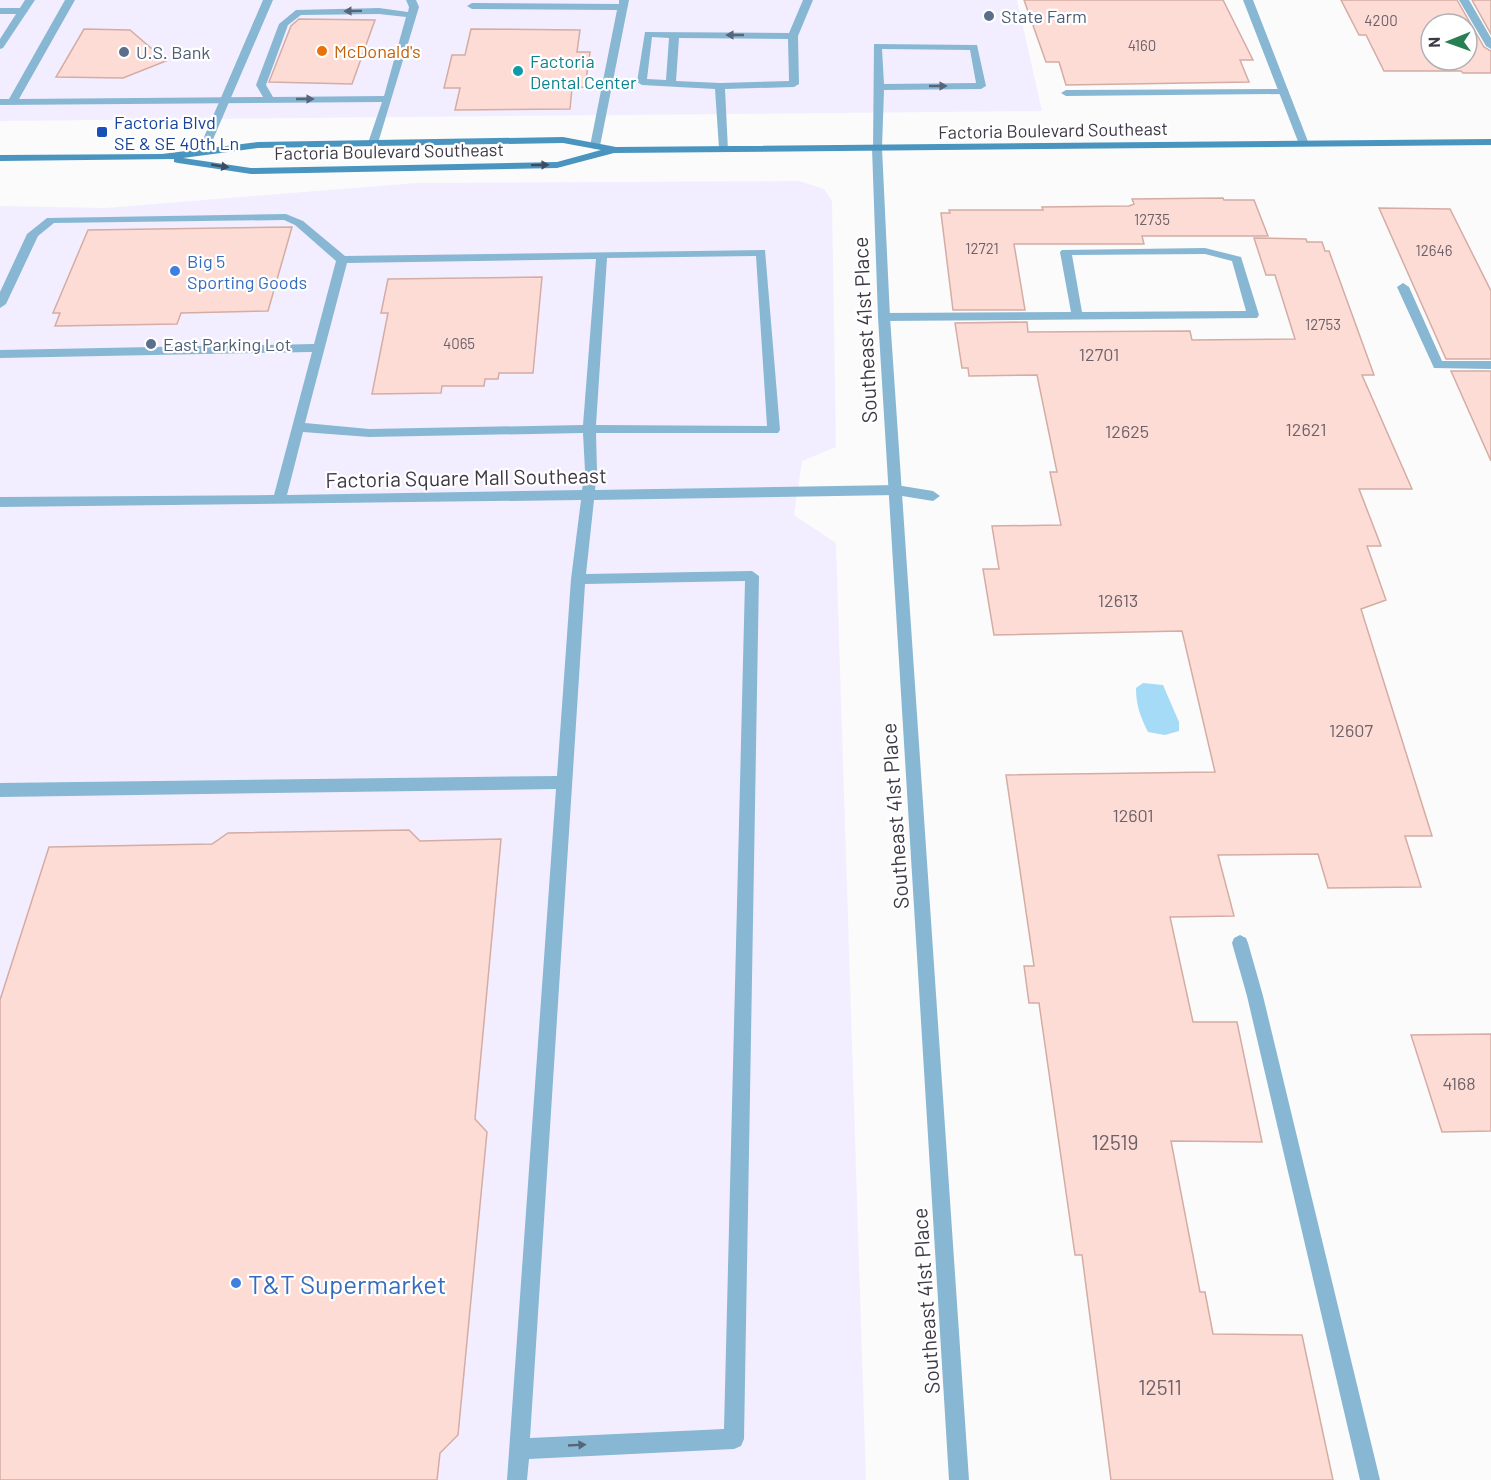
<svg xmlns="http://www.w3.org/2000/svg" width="1491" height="1480" font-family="Barlow,sans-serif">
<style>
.built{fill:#f3eeff}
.water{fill:#a5dbf7}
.building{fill:#fedcd6;stroke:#d4aca4;stroke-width:1.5;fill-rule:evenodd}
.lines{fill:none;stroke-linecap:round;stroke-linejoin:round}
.lane{fill:#88b7d4;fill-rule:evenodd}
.street{fill:#88b7d4;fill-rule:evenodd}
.secondary{fill:#4995bf;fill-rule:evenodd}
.oneway{fill:#576578}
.oneway2{fill:#3f4b5e}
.service-dot{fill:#5c6f8a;stroke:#fff;stroke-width:2}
.food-dot{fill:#e8710a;stroke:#fff;stroke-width:2}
.culture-dot{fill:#0f9aa8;stroke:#fff;stroke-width:2}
.transit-dot{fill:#1a4fb4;stroke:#fff;stroke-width:2}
.shop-dot{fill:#3f7fe0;stroke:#fff;stroke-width:2}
.labels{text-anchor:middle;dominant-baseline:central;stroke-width:4.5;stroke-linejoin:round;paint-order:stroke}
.far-number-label{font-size:15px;fill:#6d626a}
.far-service-label{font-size:18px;fill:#4e5e75;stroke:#fff;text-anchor:start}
.far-food-label{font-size:18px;fill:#c56008;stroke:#fff;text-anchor:start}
.far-culture-label{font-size:18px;fill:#0d838f;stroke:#fff;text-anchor:start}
.far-transit-label{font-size:18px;fill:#164399;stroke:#fff;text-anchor:start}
.far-street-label{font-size:18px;fill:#3d3946;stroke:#fff}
.far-shop-label{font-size:18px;fill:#366cbe;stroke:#fff;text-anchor:start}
.number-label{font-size:18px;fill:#6d626a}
.street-label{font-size:21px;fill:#3d3946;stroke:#fff}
.near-number-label{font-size:21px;fill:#6d626a}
.near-shop-label{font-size:26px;fill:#366cbe;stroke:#fff;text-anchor:start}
</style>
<rect width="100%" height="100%" fill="#fbfbfb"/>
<path class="built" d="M0 0H1017L1042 111 0 121Z
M799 181 824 189 832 201 836 447 802 461 794 515 836 543 866 1480H0V206L105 208 416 183Z"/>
<path class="water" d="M1143 683 1163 685 1179 722V731L1165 735 1148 732C1140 716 1136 705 1136 688Z"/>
<path class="building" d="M1024 0H1223L1253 60H1240L1249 82 1066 85 1059 62H1046Z
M1341 0H1457L1484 47 1491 51V73H1463L1461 71H1384L1366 35H1359ZM1431 24H1467V60H1431Z
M1472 0H1491V34Z
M299 19 375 20 352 84 269 82 291 26Z
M84 29 130 30 166 61 123 78 56 77Z
M471 29 580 30 577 52H590L585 87 572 88 570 109 455 110 460 88H444L452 55H465Z
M1223 198 1224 200H1254L1268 236H1142L1144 244H1014L1025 310H953L941 213H950L949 210H1043L1042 207 1129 206 1134 204 1132 199Z
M1379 208 1450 209 1491 291V359H1446Z
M292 227 268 311 181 313 177 324 55 326 60 313H53L88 230Z
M1254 238 1306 239 1307 242H1322L1325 251H1329L1374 375H1362L1412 489H1359L1381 546H1367L1386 600 1361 609 1432 836H1405L1421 887 1328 888 1318 854 1218 855 1234 916 1170 917 1193 1022H1237L1262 1142 1171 1141 1200 1292H1205L1213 1334 1302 1335 1333 1480H1111L1082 1255H1075L1039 1003H1029L1024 966H1034L1006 775 1215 772 1182 631 994 635 983 569H999L992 526 1061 525 1050 472H1057L1037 375 969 376 968 368H962L955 323 1027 322 1028 332 1190 331 1192 340 1295 339 1275 275H1266Z
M542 277 533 373H499L498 379H485L484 386H442L441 393 372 394 388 313H381L388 279Z
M1451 371H1491V461Z
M409 830 420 841 501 839 475 1119 487 1132 458 1435 440 1453 437 1480H0V1000L49 847 212 844 228 833Z
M1491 1034V1131L1442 1132 1411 1035Z"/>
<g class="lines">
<path class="lane" d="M65 0H75L19 99 263 97 256 85 279 24 296 10 379 8 408 12 409 7 406 0H416L419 7 378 143 373 146 368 143 382 102 0 105V99H9ZM379 14 406 17 384 96 273 97 266 85 288 25 301 15Z
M619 0H629L600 146 595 149 590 146 617 10 472 9 467 6 472 3 619 4Z
M803 0H813L798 36 799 84 794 87 725 89 728 150 719 148 715 89 642 85 637 82 645 32 789 33ZM652 37 669 38 666 80 647 79ZM679 38 788 39 789 81 720 83 676 81Z
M1459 0H1469L1491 38V49L1486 46Z
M0 8H23L28 11 23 14H0Z
M874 44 977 45 986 86 981 89 884 90 882 148 873 150ZM882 49 970 50 976 83 884 84Z
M1288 89V93L1284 94 1066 96 1061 93 1066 90Z
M286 214 303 221 345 256 765 250 780 430 778 433H596L597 471 595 490 896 485 933 491 940 496 933 501 896 495 594 500 586 574 752 571 759 576 744 1439 741 1446 734 1449 529 1459 527 1480H507L556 789 0 797V783L557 776 571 579 581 500 0 507V497L274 495 312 352 0 358V350L314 344 336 261 295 225 284 220 54 223 38 236 6 304 0 308V292L27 234 47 218ZM756 256 767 426 596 425 607 258ZM596 259 583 425 369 429 305 423 347 263ZM303 432 369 437 583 433 585 471 582 490 287 495ZM745 581 724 1429 530 1438 585 584Z
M1205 248 1241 257 1259 315 1257 318 884 321 878 317 884 313 1071 312 1060 252 1062 250ZM1205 254 1232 261 1246 311 1082 312 1072 255Z
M1403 283 1409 287 1442 361H1491V369L1434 368 1397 287Z
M1240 935 1246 938 1248 943 1263 996 1380 1480H1360L1247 996 1232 943 1234 938Z"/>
<path class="street" d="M25 0H35L3 48 0 49V39Z
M263 0H273L208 151 199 153 198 151Z
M1243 0H1253L1309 144 1308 146 1299 144Z
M877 145 882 148 890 317 969 1480H949L878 317 872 148Z"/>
<path class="secondary" d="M563 137 616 147 1491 139V145L614 153 557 168 251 174 178 163 174 162V159L0 161V155L162 154 258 142ZM563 143 601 150 557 162 251 168 183 158 258 148Z"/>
</g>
<defs><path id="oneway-solid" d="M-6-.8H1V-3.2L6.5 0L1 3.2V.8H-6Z" transform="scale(1.5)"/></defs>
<g class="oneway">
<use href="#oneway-solid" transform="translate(353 11) rotate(179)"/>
<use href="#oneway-solid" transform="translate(735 35) rotate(-180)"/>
<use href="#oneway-solid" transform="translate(938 86)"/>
<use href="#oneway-solid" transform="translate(305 99)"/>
<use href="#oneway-solid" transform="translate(577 1445) rotate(-3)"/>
</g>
<g class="oneway2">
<use href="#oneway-solid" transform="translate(540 165) rotate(-1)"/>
<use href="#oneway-solid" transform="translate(220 166) rotate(9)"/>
</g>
<g class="service-dot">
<circle cx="989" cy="16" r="6"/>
<circle cx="124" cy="52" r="6"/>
<circle cx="151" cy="344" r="6"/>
</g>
<circle class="food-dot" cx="322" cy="51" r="6"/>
<circle class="culture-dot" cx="518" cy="71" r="6"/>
<rect class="transit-dot" x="96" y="126" width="12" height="12" rx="3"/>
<g class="shop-dot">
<circle cx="175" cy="271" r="6"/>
<circle cx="236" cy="1283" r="6"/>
</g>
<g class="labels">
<g class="far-number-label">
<text x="1381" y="20">4200</text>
<text x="1142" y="45">4160</text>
<text x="1152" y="219">12735</text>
<text x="982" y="248">12721</text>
<text x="1434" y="250">12646</text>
<text x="1323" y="324">12753</text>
<text x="459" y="343">4065</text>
</g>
<g class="far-service-label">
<text x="1001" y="16">State Farm</text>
<text x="136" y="52">U.S. Bank</text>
<text x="163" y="344">East Parking Lot</text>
</g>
<g class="far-food-label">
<text x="334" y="51">McDonald's</text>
</g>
<g class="far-culture-label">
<text x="530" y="61">Factoria<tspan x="530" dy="21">Dental Center</tspan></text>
</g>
<g class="far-transit-label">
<text x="114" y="122">Factoria Blvd<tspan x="114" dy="21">SE &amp; SE 40th Ln</tspan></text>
</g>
<g class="far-street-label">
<text transform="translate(1053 130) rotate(-1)">Factoria Boulevard Southeast</text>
<text transform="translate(389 151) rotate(-1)">Factoria Boulevard Southeast</text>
</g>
<g class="far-shop-label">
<text x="187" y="261">Big 5<tspan x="187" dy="21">Sporting Goods</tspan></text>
</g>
<g class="number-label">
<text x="1099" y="354">12701</text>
<text x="1306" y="429">12621</text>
<text x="1127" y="431">12625</text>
<text x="1118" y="600">12613</text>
<text x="1351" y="730">12607</text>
<text x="1133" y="815">12601</text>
<text x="1459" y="1083">4168</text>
</g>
<g class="street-label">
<text transform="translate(864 330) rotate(-93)">Southeast 41st Place</text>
<text transform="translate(466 477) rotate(-1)">Factoria Square Mall Southeast</text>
<text transform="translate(894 816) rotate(-94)">Southeast 41st Place</text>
<text transform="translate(925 1301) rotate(-94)">Southeast 41st Place</text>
</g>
<g class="near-number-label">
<text x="1115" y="1141">12519</text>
<text x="1160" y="1386">12511</text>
</g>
<g class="near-shop-label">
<text x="248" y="1283">T&amp;T Supermarket</text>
</g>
</g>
<g transform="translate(1449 42) rotate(269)"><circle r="28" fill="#ffffff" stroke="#b1b0b5" stroke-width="1.5"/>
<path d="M0-4.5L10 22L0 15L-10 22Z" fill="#277f54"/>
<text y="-9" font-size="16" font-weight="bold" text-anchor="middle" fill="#3d3946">N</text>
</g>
</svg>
